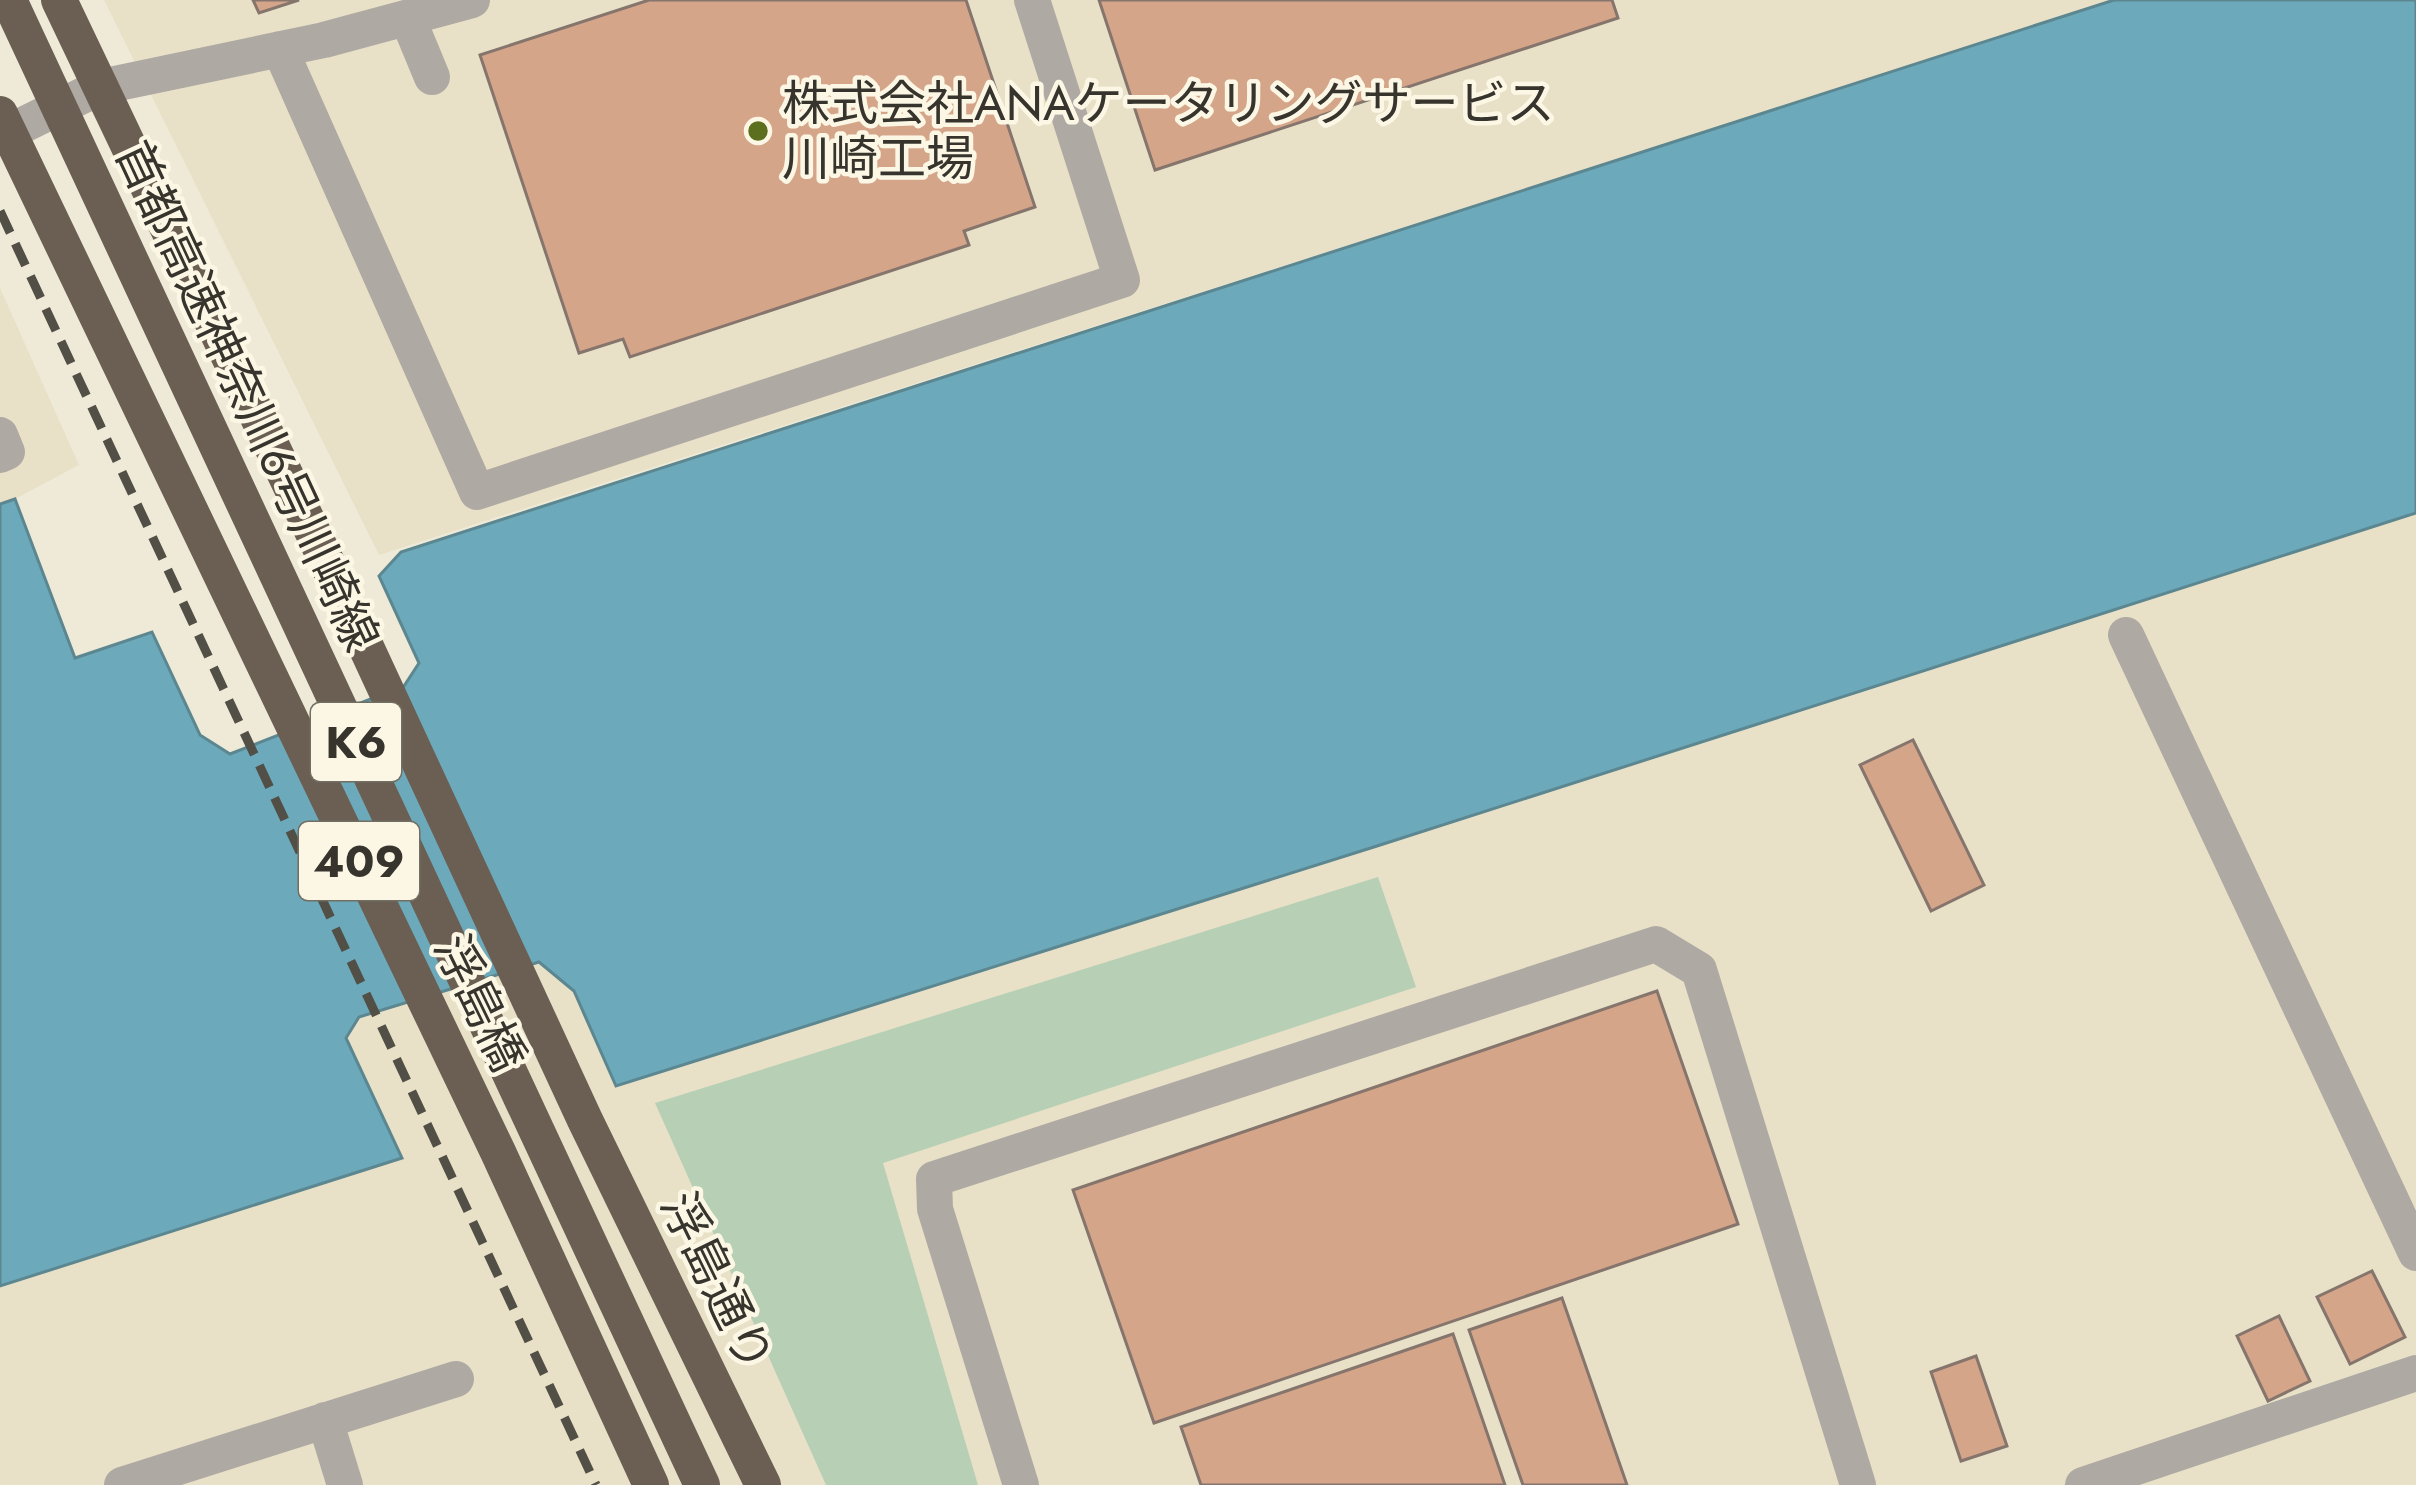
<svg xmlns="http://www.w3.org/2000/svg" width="2416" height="1485" font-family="Jost,'Noto Sans JP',sans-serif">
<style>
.built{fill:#e8e1c7}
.green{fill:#b7cfb5}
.water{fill:#6caabb;stroke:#5c8790;stroke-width:3}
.building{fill:#d5a58a;stroke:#85756c;stroke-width:3}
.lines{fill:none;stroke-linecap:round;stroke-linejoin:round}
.minor{stroke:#afa9a3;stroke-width:36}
.highway{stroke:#6b5f53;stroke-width:36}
.rail{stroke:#524f46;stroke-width:9;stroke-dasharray:24 12;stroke-linecap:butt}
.poi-dot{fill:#5c6f1e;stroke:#fcf7e5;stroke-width:4.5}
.labels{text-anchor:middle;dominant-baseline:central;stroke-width:9;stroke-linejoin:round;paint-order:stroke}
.shield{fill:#fcf7e5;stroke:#716e64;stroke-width:3}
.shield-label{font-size:45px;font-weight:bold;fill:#36342d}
.poi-label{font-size:48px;fill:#36342d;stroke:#fcf7e5;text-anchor:start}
.street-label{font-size:48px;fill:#36342d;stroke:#fcf7e5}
</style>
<rect width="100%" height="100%" fill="#efead8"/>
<path class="built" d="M104 0H2114L379 555Z
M0 288 79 465 15 499 0 504Z
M2416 513V1485H0V1286L401 1158 346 1038 358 1018 538 962 574 991 616 1085 1377 846Z"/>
<path class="green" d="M1378 877 1416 987 883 1163 978 1485H826L655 1103Z"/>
<path class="water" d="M2114 0H2416V513L1377 846 616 1086 574 991 539 962 359 1017 346 1038 402 1158 0 1286V504L15 499 75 658 152 632 200 735 230 754 404 686 419 663 379 576 401 552Z"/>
<path class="building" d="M253 0H299L259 13Z
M649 0H966L1035 207 964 231 969 245 630 357 623 339 579 353 480 55Z
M1099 0H1612L1618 18 1155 170Z
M1913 740 1984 885 1931 911 1860 765Z
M1657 991 1738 1224 1154 1423 1073 1190Z
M2372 1271 2405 1337 2350 1364 2317 1297Z
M1562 1298 1627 1485H1523L1469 1330Z
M2279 1316 2310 1381 2268 1401 2237 1336Z
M1453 1334 1505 1485H1201L1181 1427Z
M1976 1356 2007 1446 1961 1461 1931 1372Z"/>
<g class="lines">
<path class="minor" d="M408 19 432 77
M280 49 477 492 1122 280 1032 0
M9 132 100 87 324 40 472 0
M0 435 7 452 0 455
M2126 635 2416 1253
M325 1420 345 1485
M122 1485 456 1379
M1021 1485 935 1209 934 1179 1656 944 1699 970 1858 1485
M2083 1485 2416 1373"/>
<path class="highway" d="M9 0 702 1485
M59 0 317 541 585 1120 763 1485
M0 114 498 1152 651 1485"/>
<path class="rail" d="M0 211 596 1485"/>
</g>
<circle class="poi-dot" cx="758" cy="131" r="12"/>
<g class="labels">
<g class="shield">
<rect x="311" y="703" width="90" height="78" rx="9"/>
<rect x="299" y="822" width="120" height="78" rx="9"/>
</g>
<g class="shield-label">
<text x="356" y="742">K6</text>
<text x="359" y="861">409</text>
</g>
<g class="poi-label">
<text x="782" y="103">株式会社ANAケータリングサービス<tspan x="782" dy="55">川崎工場</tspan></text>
</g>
<g class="street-label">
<text transform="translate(247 396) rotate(65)">首都高速神奈川6号川崎線</text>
<text transform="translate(480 1003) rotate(64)">浮島橋</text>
<text transform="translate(717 1282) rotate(64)">浮島通り</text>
</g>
</g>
</svg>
